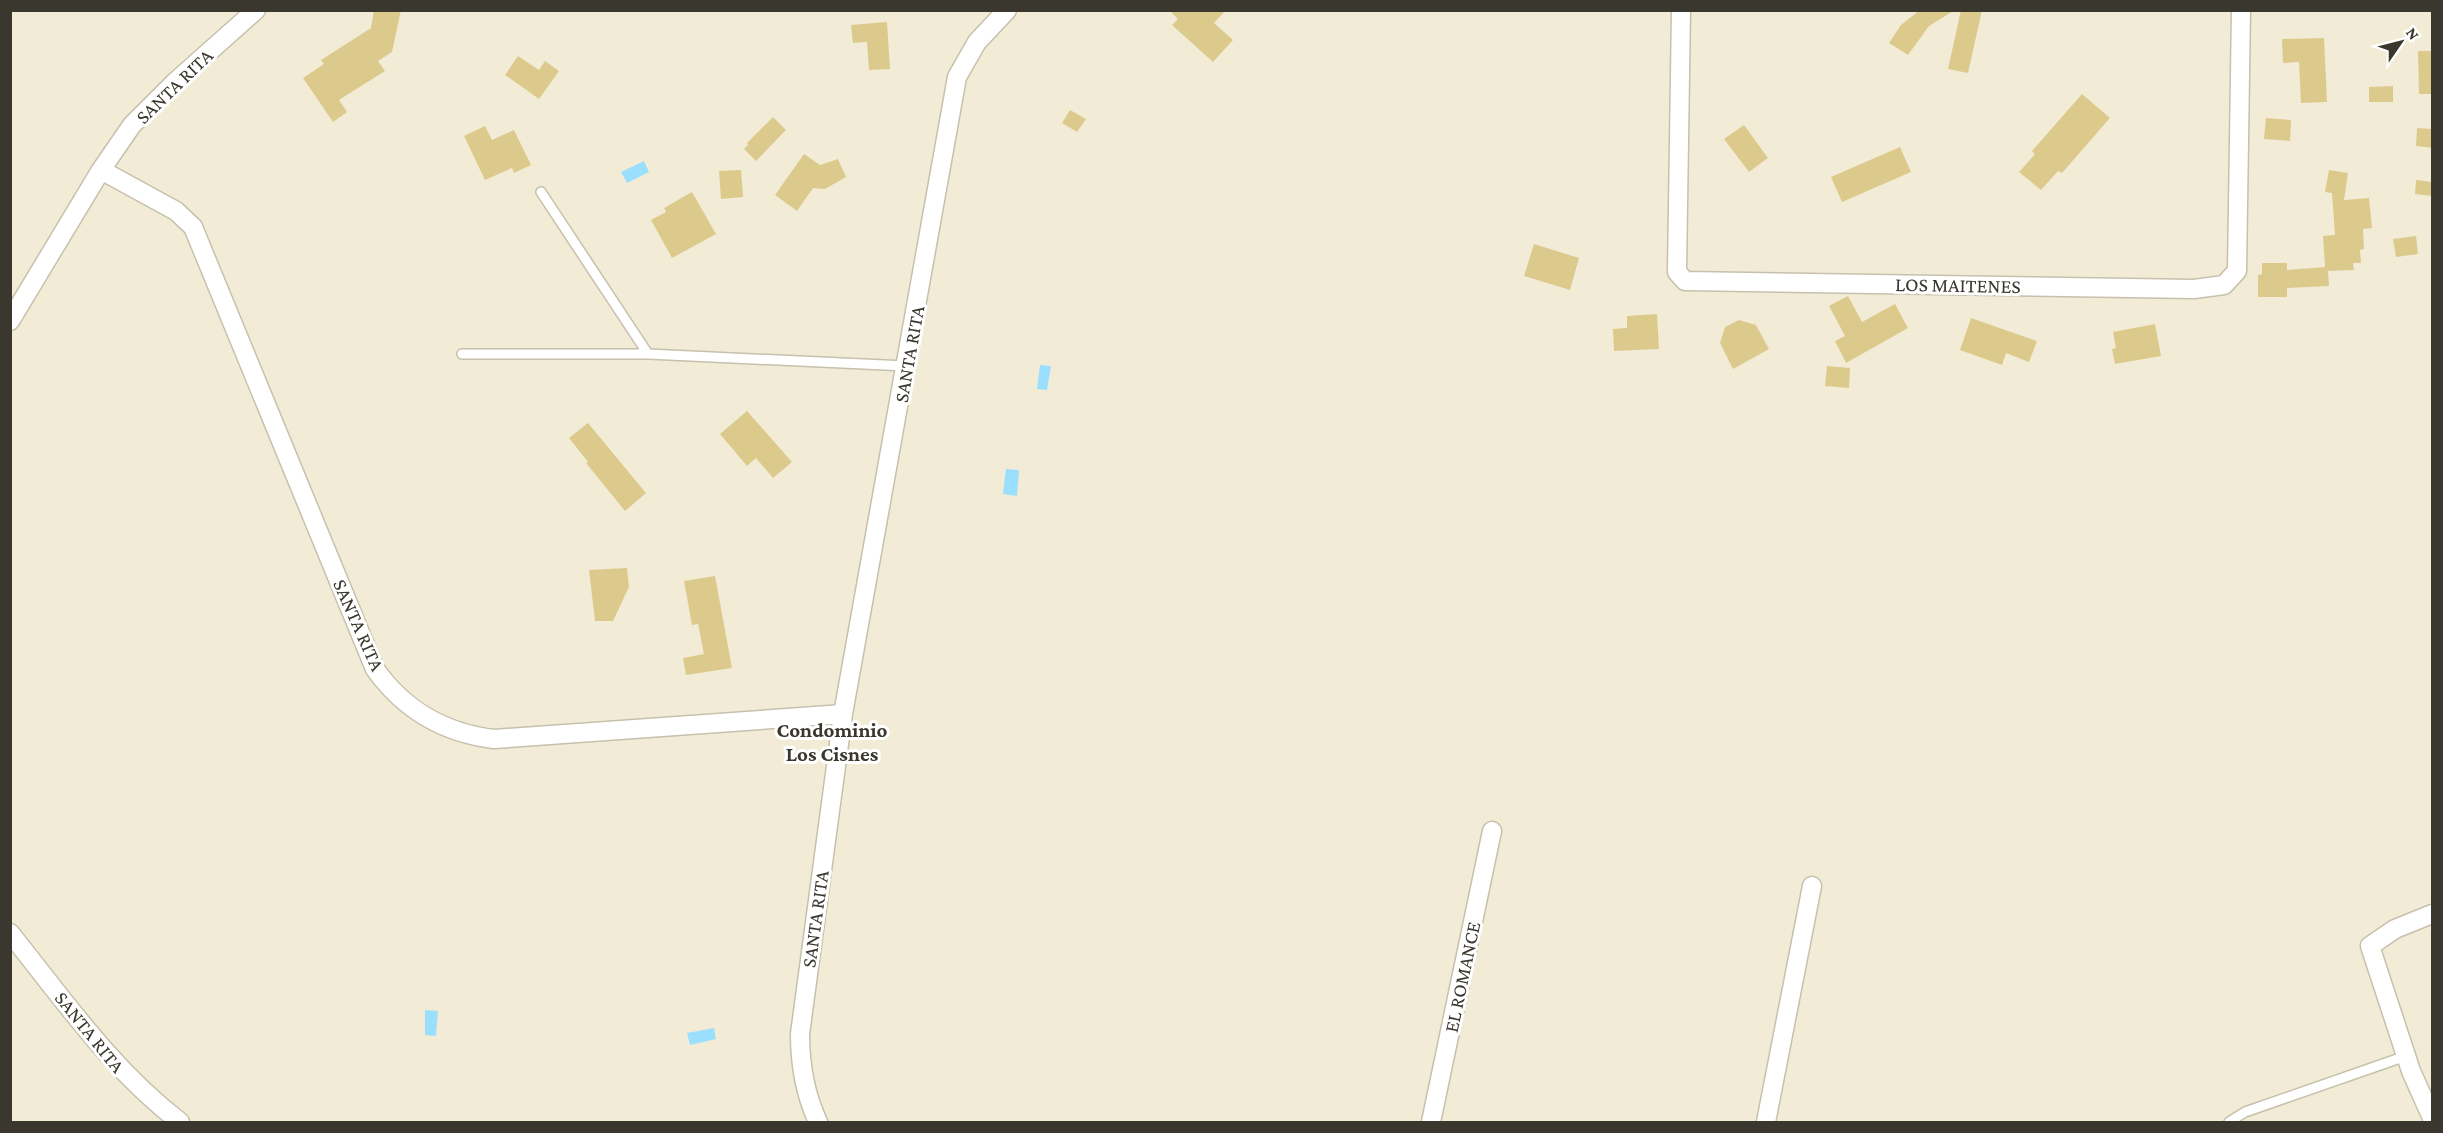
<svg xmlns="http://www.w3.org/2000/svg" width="2443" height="1133" font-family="'Crimson Pro',serif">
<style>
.water{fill:#9ae0fe}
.building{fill:#dcca8d}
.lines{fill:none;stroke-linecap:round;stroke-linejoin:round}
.lane-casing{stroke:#c6c0ac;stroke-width:12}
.street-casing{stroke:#c6c0ac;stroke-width:21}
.lane{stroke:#fff;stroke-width:9}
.street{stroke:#fff;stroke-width:18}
.labels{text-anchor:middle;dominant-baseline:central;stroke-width:6;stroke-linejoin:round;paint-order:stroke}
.street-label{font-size:20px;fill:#39372e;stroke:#fff}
.neighbourhood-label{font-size:21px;font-weight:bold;fill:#39372e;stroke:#fff}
</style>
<rect width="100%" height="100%" fill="#f2ecd7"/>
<path class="water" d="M644 161 649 172 627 183 621 172Z
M1040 365 1051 366 1047 390 1037 389Z
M1006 469 1019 470 1017 496 1003 494Z
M425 1010 438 1011 436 1036 425 1035Z
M714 1028 716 1039 690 1045 687 1033Z"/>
<path class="building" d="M374 10H401L392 52 378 61 385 71 339 100 347 112 333 122 303 78 324 64 321 60 371 28Z
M1169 10H1226L1214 23 1233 40 1213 62 1172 25 1178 19Z
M1920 10H1955L1929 26 1908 55 1889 43 1901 25Z
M1961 10H1982L1968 73 1948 69Z
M887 22 890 69 869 70 867 42 853 43 851 25Z
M2324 38 2327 102 2301 103 2299 62 2283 63 2282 39Z
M2418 51H2433V94H2419Z
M518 56 539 70 545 61 559 71 539 99 505 75Z
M2393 86V102H2369V87Z
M2082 94 2110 118 2062 173 2058 171 2041 190 2019 172 2035 154 2032 151Z
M1070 110 1086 119 1077 132 1062 123Z
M773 117 786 130 756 161 744 149 748 145 747 143Z
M2266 118 2291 120 2290 141 2264 139Z
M1744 125 1768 158 1749 172 1724 139Z
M485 126 492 140 514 130 531 165 514 173 512 168 485 180 464 136Z
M2417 128 2433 129V148L2416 146Z
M1900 147 1911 172 1842 202 1831 177Z
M804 154 820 165 838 159 846 177 825 189 813 188 797 211 775 195Z
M741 170 743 197 721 199 719 171Z
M2329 170 2348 173 2344 200 2369 198 2372 228 2363 229 2364 249 2360 250 2361 263H2353L2354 270 2328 271 2329 286 2287 288V297H2258V275L2262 274V263H2287V270L2325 267 2323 236 2335 235 2332 193 2325 192Z
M2416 180 2433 182V196L2415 194Z
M692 192 716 234 672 258 651 220 666 212 664 208Z
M2416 236 2418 254 2396 257 2393 239Z
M1534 244 1579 258 1570 290 1524 276Z
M1848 296 1862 322 1895 304 1908 328 1846 363 1835 341 1845 336 1829 306Z
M1657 314 1659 349 1614 351 1613 329 1627 328V316Z
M1971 318 2037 341 2029 362 2006 353 2002 365 1960 350Z
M1739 320 1756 325 1769 349 1733 369 1720 343 1725 327Z
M2155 324 2161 356 2115 364 2112 349 2116 348 2113 332Z
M1827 366 1850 368 1849 388 1825 386Z
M747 411 792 462 773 478 756 458 747 466 720 434Z
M588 423 646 493 625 511 586 463 588 462 569 438Z
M627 568 629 587 613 621H595L589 570Z
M715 576 732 668 686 675 683 658 704 654 698 624 692 625 684 581Z"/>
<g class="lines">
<defs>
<path id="lane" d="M541 192 648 354
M462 354H648L906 366
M2229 1122 2245 1112 2406 1056"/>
<path id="street" d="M1681 10 1677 272 1685 281 2194 289 2224 285 2237 271 2241 10
M101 170 176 211 193 227 375 669C405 711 444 733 494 739L843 714
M10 321 101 170 132 125 175 82 256 10
M2432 914 2395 929 2370 946 2411 1071 2432 1118
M10 933C63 999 112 1070 180 1122
M818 1122C805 1094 800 1065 800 1034L843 714 957 77 977 42 1007 10
M1431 1122 1492 831
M1766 1122 1812 886"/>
</defs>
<use href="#lane" class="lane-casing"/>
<use href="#street" class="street-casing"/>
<use href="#lane" class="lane"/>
<use href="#street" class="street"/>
</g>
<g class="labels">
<g class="street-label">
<text transform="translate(174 86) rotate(-44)">SANTA RITA</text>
<text transform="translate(1958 285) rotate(1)">LOS MAITENES</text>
<text transform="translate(909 354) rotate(-80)">SANTA RITA</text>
<text transform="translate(359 625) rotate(66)">SANTA RITA</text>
<text transform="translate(815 919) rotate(-82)">SANTA RITA</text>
<text transform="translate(1462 977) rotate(-78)">EL ROMANCE</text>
<text transform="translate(90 1032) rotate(51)">SANTA RITA</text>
</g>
<g class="neighbourhood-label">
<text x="832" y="730">Condominio<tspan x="832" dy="24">Los Cisnes</tspan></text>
</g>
</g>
<rect width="2443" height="1133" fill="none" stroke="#39372e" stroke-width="24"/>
<g transform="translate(2401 42) rotate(55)" stroke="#ffffff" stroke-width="4.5" paint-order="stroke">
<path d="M0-4.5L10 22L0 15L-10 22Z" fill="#39372e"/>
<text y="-9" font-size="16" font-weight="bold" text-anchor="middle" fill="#39372e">N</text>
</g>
</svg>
